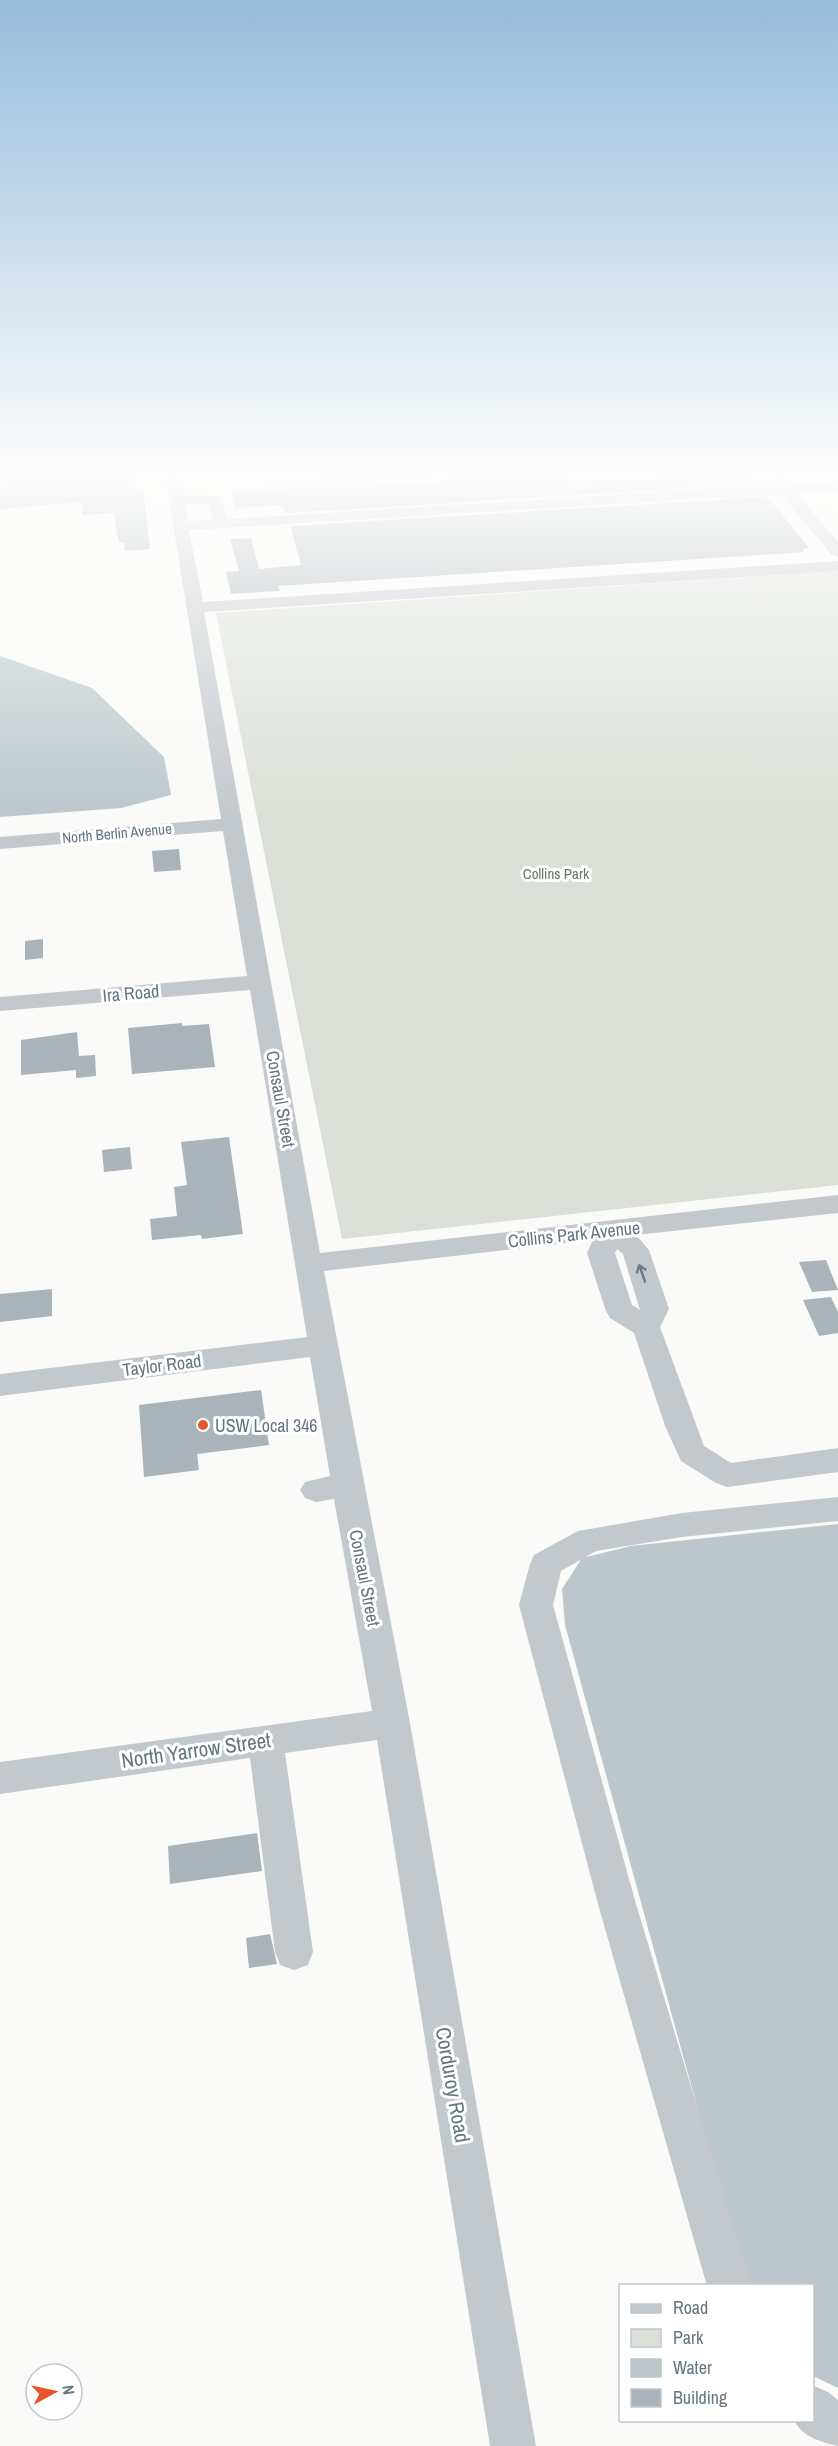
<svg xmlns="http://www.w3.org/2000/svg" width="838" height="2446" font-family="'Archivo Narrow',sans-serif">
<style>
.green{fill:#dadfd7}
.water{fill:#bbc7cb}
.building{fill:#aab3b9}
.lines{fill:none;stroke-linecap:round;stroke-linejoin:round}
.minor{fill:#c3c8cc;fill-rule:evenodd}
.oneway{stroke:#6a7a87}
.poi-dot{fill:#e4572e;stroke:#fff;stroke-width:2}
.labels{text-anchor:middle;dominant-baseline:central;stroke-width:6;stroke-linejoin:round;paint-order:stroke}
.far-street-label{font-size:15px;fill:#657683;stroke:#fff}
.far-park-label{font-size:15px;fill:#687a64;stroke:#fff}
.street-label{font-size:18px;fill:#657683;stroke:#fff}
.poi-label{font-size:18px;fill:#657683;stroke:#fff;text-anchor:start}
.near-street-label{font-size:21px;fill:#657683;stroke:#fff}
</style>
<rect width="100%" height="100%" fill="#fafaf8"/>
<path class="green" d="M838 571V1185L342 1239 216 613Z"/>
<path class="water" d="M0 656 92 688 164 757 171 795 121 808 0 817Z
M838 1524V2388L813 2376 812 2286 750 2285 742 2271 565 1625 562 1589 582 1558 631 1546Z"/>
<path class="building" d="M2 475H134L135 490 143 489 150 549 125 551 124 542H119L113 513 82 515V502L0 509Z
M479 475H564L568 481 747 475 755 484 286 513 282 505 235 508 231 489 329 488 439 481 447 477Z
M765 497 771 501 809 548 802 549 805 552 278 586 280 591 231 594 226 572 239 571 230 539 251 538 259 569 301 565 290 526Z
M179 849 181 870 154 872 152 851Z
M43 939V958L25 960V941Z
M182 1023V1026L209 1024 215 1067 132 1074 128 1028Z
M77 1032 79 1056 95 1055 96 1076 76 1078V1070L21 1075V1040Z
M229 1137 243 1234 202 1239 201 1235 152 1240 150 1219 177 1216 174 1187 187 1185 181 1142Z
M130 1147 132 1169 104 1172 102 1150Z
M826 1260 838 1290 812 1292 799 1262Z
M52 1289V1316L0 1322V1294Z
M831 1297 838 1312V1333L819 1336 803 1300Z
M261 1390 269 1445 197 1454 199 1470 144 1477 139 1405Z
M257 1833 262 1871 170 1884 168 1846Z
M270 1934 277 1964 249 1968 246 1938Z"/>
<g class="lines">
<path class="minor" d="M165 475H179L183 495 219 496 228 519 774 485 770 480 777 476 782 477 789 485 838 482V490L796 493 838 542V557L832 555 781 494 189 530 203 602 838 561V571L204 612 320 1253 838 1195V1213L636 1235 649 1250 669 1309 660 1327 704 1446 731 1463 838 1448V1472L727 1487 716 1483 681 1461 665 1426 634 1333 610 1318 606 1311 587 1253 593 1240 324 1271 410 1723 536 2446H490L377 1740 285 1753 313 1952 308 1965 294 1970 280 1965 275 1952 250 1758 0 1794V1762L372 1711 334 1499 316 1502 305 1498 300 1490 305 1482 330 1476 310 1357 0 1396V1374L307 1337 250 990 0 1011V997L247 976 223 831 0 849V837L221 819ZM185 504H208L213 519 188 521ZM617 1249 623 1254 640 1310 632 1305 615 1253Z
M363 475H446L439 479 267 488 260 484 267 480Z
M838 1497V1521L682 1537 596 1551 561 1571 553 1605 636 1904 751 2286H707L598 1904 519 1605 530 1564 534 1555 578 1531 682 1513Z
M812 2385 828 2392 838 2400V2446C821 2442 802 2437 794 2420H812Z"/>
</g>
<defs><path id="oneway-shaft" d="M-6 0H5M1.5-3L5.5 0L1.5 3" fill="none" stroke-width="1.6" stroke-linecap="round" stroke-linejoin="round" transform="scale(1.5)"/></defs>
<use class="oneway" href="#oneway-shaft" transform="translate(642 1273) rotate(-109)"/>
<linearGradient id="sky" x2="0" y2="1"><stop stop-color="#96bcdc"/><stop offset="0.58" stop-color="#fdfdfc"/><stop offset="1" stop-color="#fdfdfc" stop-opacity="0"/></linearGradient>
<rect width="838" height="817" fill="url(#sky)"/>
<circle class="poi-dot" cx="203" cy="1425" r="6"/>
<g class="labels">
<g class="far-street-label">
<text transform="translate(117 833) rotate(-5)">North Berlin Avenue</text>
</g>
<g class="far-park-label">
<text x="556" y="873">Collins Park</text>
</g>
<g class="street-label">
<text transform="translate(131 993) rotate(-5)">Ira Road</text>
<text transform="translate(281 1099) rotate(80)">Consaul Street</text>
<text transform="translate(574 1234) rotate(-6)">Collins Park Avenue</text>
<text transform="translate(162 1365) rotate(-7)">Taylor Road</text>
<text transform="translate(365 1578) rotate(79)">Consaul Street</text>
</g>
<g class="poi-label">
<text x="215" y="1425">USW Local 346</text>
</g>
<g class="near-street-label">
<text transform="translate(196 1750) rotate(-8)">North Yarrow Street</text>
<text transform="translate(453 2085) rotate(80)">Corduroy Road</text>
</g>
</g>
<rect x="619" y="2284" width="195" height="138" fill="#ffffff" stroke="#c1c8cd" stroke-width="1.5"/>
<rect x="631" y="2304" width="30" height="9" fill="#c3c8cc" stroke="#c1c8cd" stroke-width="1.5"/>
<text x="673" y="2314" font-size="18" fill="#657683">Road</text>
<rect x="631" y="2329" width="30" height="18" fill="#dadfd7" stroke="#c1c8cd" stroke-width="1.5"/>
<text x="673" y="2344" font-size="18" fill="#657683">Park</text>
<rect x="631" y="2359" width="30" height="18" fill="#bbc7cb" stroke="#c1c8cd" stroke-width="1.5"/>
<text x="673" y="2374" font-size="18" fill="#657683">Water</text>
<rect x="631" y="2389" width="30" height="18" fill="#aab3b9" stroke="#c1c8cd" stroke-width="1.5"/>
<text x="673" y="2404" font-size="18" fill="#657683">Building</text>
<g transform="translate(54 2392) rotate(82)"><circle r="28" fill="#ffffff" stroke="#c1c8cd" stroke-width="1.5"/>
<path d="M0-4.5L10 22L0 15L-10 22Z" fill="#e4572e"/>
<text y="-9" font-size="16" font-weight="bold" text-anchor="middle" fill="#657683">N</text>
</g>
</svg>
